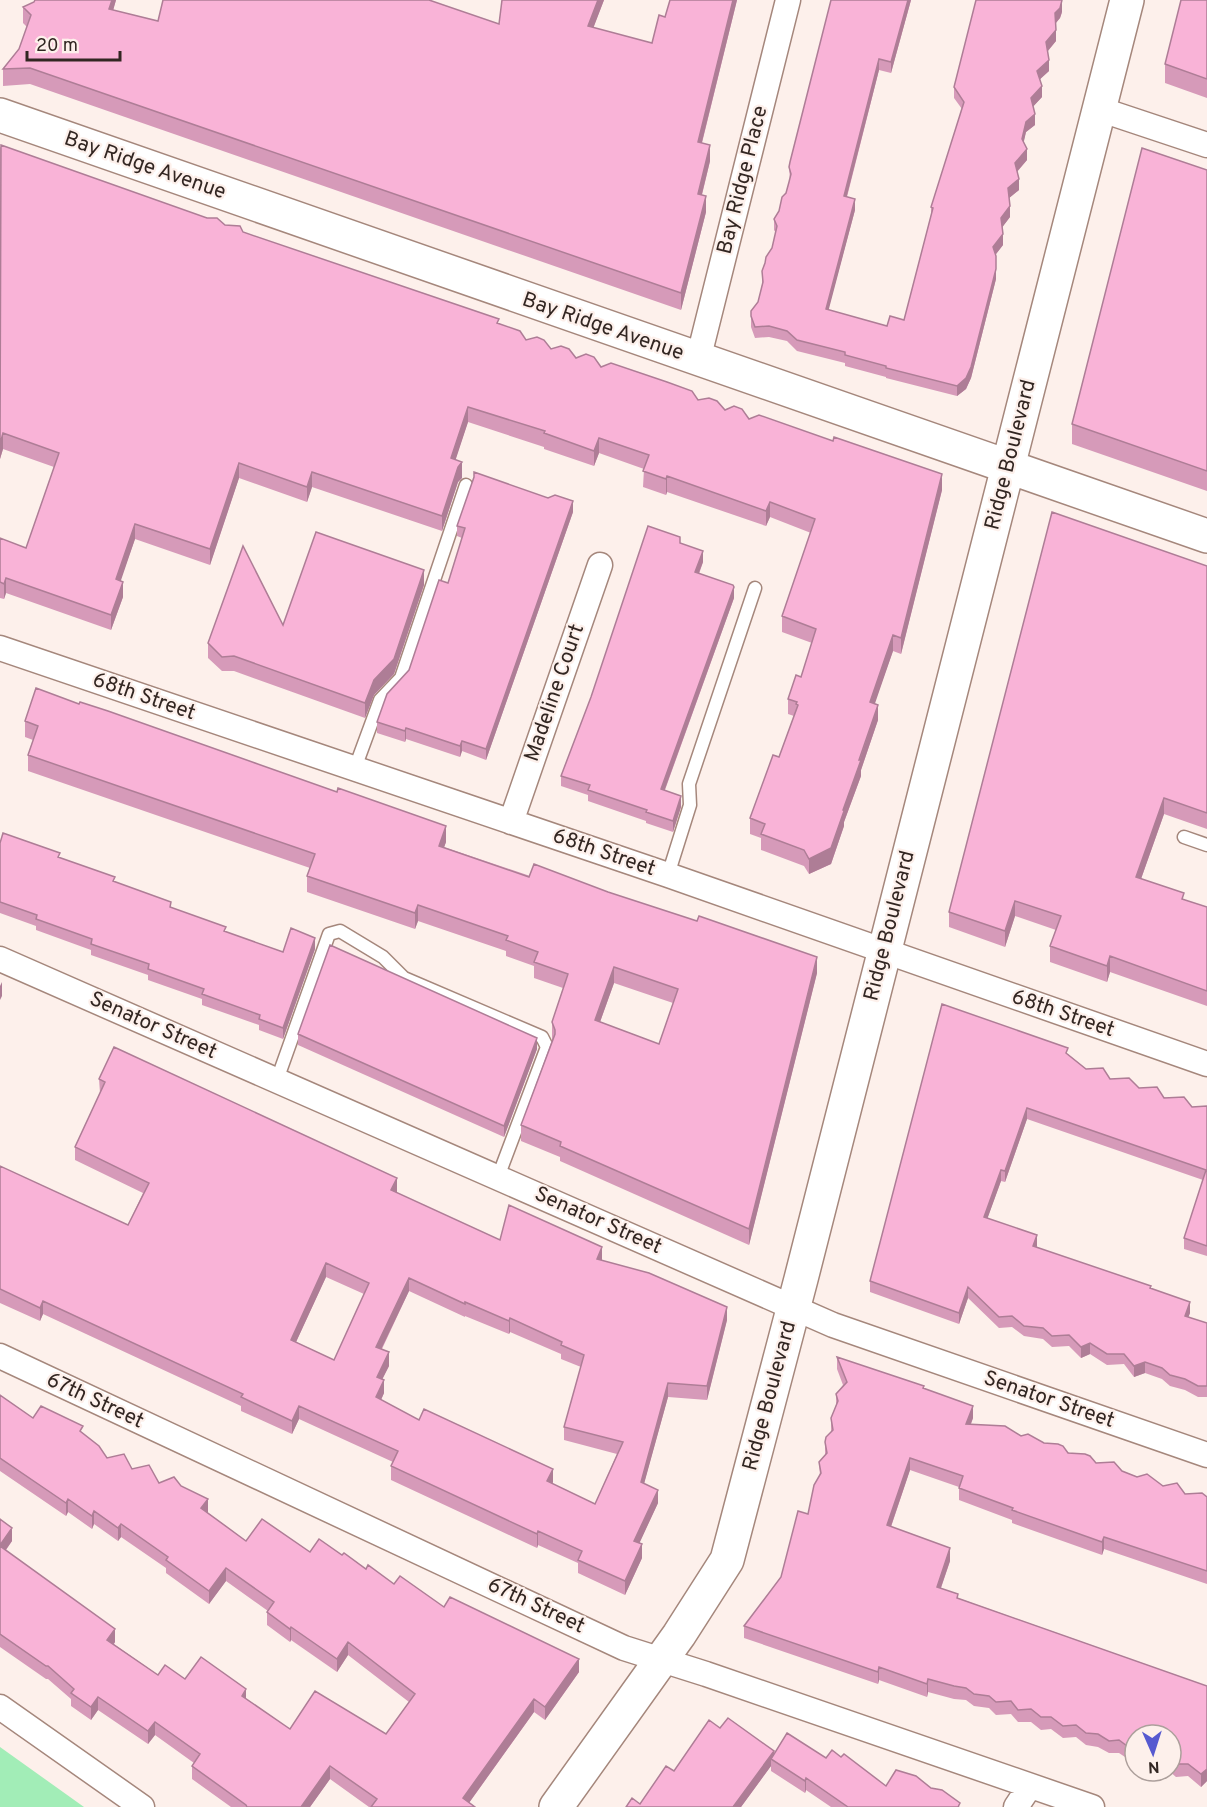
<svg xmlns="http://www.w3.org/2000/svg" width="1207" height="1807" font-family="Overpass,sans-serif">
<style>
.green{fill:#a2edb7}
.lines{fill:none;stroke-linecap:round;stroke-linejoin:round}
.lane-casing{stroke:#a5877c;stroke-width:15}
.street-casing{stroke:#a5877c;stroke-width:27}
.secondary-casing{stroke:#a5877c;stroke-width:36}
.lane{stroke:#fff;stroke-width:12}
.street{stroke:#fff;stroke-width:24}
.secondary{stroke:#fff;stroke-width:33}
.wall{fill:#d69ab9;fill-rule:evenodd}
.shaded-wall{fill:#ae7d96}
.building{fill:#f9b3d7;stroke:#ae7d96;stroke-width:1.5;fill-rule:evenodd}
.labels{text-anchor:middle;dominant-baseline:central;stroke-width:4.5;stroke-linejoin:round;paint-order:stroke}
.street-label{font-size:21px;fill:#322622;stroke:#fdf0eb}
</style>
<rect width="100%" height="100%" fill="#fdf0eb"/>
<path class="green" d="M0 1747 84 1807H0Z"/>
<g class="lines">
<defs>
<path id="lane" d="M355 768 380 700 401 678 466 485
M1184 837 1207 845
M668 875 690 805 689 784 755 588
M277 1080 329 934 340 931 383 957 404 978 542 1037 547 1047 498 1177"/>
<path id="street" d="M1099 109 1207 145
M698 360 788 0
M0 648 668 875 1207 1064
M511 822 600 565
M0 959 833 1325 1207 1455
M0 1356 624 1648 706 1674 1092 1807
M0 1707 142 1807
M1016 1807 1030 1786"/>
<path id="secondary" d="M0 115 1207 536
M556 1807 679 1635 727 1560 801 1279 1127 0"/>
</defs>
<use href="#lane" class="lane-casing"/>
<use href="#street" class="street-casing"/>
<use href="#secondary" class="secondary-casing"/>
<use href="#lane" class="lane"/>
<use href="#street" class="street"/>
<use href="#secondary" class="secondary"/>
</g>
<path class="wall" d="M116 0 113 10 158 21 499 24 502 0H604L593 28 652 43 665 17 737 0 702 143 710 161 702 195 706 212 681 310 30 84 3 86V69L19 49 27 27 23 23V7Z
M831 0H911L891 73 879 70 847 197 855 210 828 310 887 326 904 320 931 215V207L962 109 954 98V87L1062 12 1060 18 1055 24 1056 41 1048 51 1049 71 1040 79 1042 97 1033 106 1035 125 1026 132 1023 143 1027 160 1017 172 1019 190 1009 198 1010 217 1002 227 1003 245 996 254V279L971 378 966 389 957 396 886 378V377L845 366V363L797 351 787 341 769 337 755 338 751 327V311L758 302 762 285V271L772 248 776 233 774 230V219L779 211 786 193 790 180 789 167Z
M1207 0V98L1165 83V64Z
M0 147 225 225 243 232 499 323 526 340 725 410 942 490 901 654 893 651 874 704 878 720 861 770V776L844 822V826L831 864 809 874 804 866 761 850V838L750 834V818L779 757 794 716 788 714V699L801 677 812 643 782 632V616L811 533 770 517 766 526 667 492 666 495 643 487 644 469 599 453 594 466 544 449V447L468 422 455 460 462 478 458 482 442 531 312 487 307 502 239 478 210 565 135 539 120 581 123 597 111 630 6 593 4 599 0 598V538L26 548 54 467 3 449 0 459Z
M1207 170V491L1072 444V424Z
M573 512 486 760 462 751 460 757 406 739 405 742 377 733V722L409 670 448 583 462 538 457 536V526Z
M680 543 703 562 699 574 734 598 665 790 681 807 673 832 646 823V821L588 801V795L561 786V776Z
M1207 566V829L1164 814 1141 879 1184 900 1207 907V1006L1110 972 1107 982 1050 962V946L1056 930 1015 916 1005 947 949 927V912Z
M424 585 394 674 374 695 365 718 234 671H222L208 658V643L283 625Z
M25 721 446 842 444 847 817 973 749 1245 560 1161V1157L521 1141V1125L552 1040V1022L563 988 534 978V966L506 956V951L418 921 415 929 307 892V876L310 868 28 771V755L33 740 25 737ZM614 983 673 1003 659 1044 600 1022Z
M0 843 60 858 226 932 283 952 315 949 283 1039 259 1030V1025L202 1005V999L148 980V975L91 955V950L36 930V926L0 913Z
M298 1034 537 1049 504 1137 298 1045Z
M1068 1054 1086 1069 1110 1079 1139 1088 1192 1107 1207 1106V1256L1184 1249V1238L1203 1180 1027 1119 1005 1182 1001 1181 987 1219 1037 1246 1036 1247 1151 1288 1190 1313 1188 1317 1207 1323V1397H1198L1185 1390 1170 1386 1162 1379 1145 1373 1134 1377 1124 1364 1107 1365 1090 1354 1081 1358 1069 1346 1052 1347 1043 1339 1024 1336 1012 1327 999 1328 968 1298 959 1324 870 1292V1281Z
M99 1079 397 1192V1193L500 1240 602 1260V1261L727 1320 707 1400 668 1397 644 1483 658 1503 639 1543 642 1558 625 1595 578 1573V1563L538 1545 537 1548 391 1480V1466L393 1462 299 1419 292 1434 241 1411V1406L43 1314 40 1321 0 1303V1166L128 1225 143 1193 75 1160V1147L100 1093ZM326 1277 364 1294 334 1360 296 1342ZM409 1291 465 1317V1316L509 1334 510 1332 561 1354V1359L581 1367 564 1427V1440L617 1454 595 1504 552 1484 553 1482 419 1420 381 1400 384 1393 382 1379 389 1366 382 1349Z
M837 1357 924 1388 973 1418 971 1424 1021 1436 1044 1443 1096 1463 1122 1471 1185 1494 1207 1497V1584L1104 1549 1102 1555 1012 1523V1520L959 1500V1487L910 1470 891 1527 950 1561 941 1588 958 1598 1207 1686V1781L1201 1787 1188 1776 1176 1777 1169 1771H1171V1735H1135V1761H1131L1119 1753H1109L1098 1747 1086 1745 1076 1737 1063 1738 1051 1729 1041 1730 1031 1722H1018L1011 1714 996 1715 989 1708 974 1706 966 1700 954 1699 928 1692 927 1697 879 1680 878 1684 744 1638V1626L781 1577 808 1514 820 1476 819 1462 825 1455V1442L831 1432V1418L836 1405V1394L843 1385 837 1369Z
M0 1395 33 1418 83 1433 107 1458 132 1469 159 1483 181 1486 208 1512H207L246 1541 310 1552 342 1555 394 1584 444 1607 579 1672 545 1720 534 1712 469 1803 475 1807H369L330 1779 310 1807H231L192 1779V1766L194 1763 155 1735 148 1744 98 1710 91 1720 71 1706V1699L48 1679H46L0 1647V1519L12 1541 6 1550 115 1642 114 1644 158 1675 185 1679 246 1699 290 1729 386 1734 409 1702 348 1655 337 1672 291 1640 290 1642 267 1625V1612L268 1611 226 1581 209 1604 166 1573V1568L121 1537 118 1541 94 1524 92 1529 68 1512 66 1516 0 1471Z
M720 1728 774 1753 826 1758 841 1757 886 1786 931 1788 960 1807H831L806 1790 805 1793 771 1771V1766L741 1807H626L640 1804 674 1771Z"/>
<path class="shaded-wall" d="M112 0H116L109 25V9Z
M598 0H604L588 42V26Z
M733 0H737L698 158V142Z
M908 0H911L891 73V62Z
M1062 1V12L1060 18 1055 24V13Z
M1056 30V41L1046 53V42Z
M879 59V70L844 207V196Z
M1049 60V71L1037 82V71Z
M1042 86V97L1031 109V98Z
M1035 114V125L1026 132 1022 150V139L1026 122Z
M710 145V161L698 210V194Z
M1027 149V160L1015 174V163Z
M1019 179V190L1008 199V188Z
M706 196V212L681 310V293Z
M855 199V210L826 320V309Z
M1010 206V217L1001 229V218Z
M1003 234V245L993 258V247Z
M996 256V279L971 378 966 389 957 396V386Z
M468 407V422L451 474V458Z
M3 433V449L0 459V444Z
M599 438V453L594 466V451Z
M462 462V478L458 482 442 531V516L458 467Z
M239 463V478L210 565V549Z
M312 472V487L307 502V487Z
M942 474V490L901 654V638Z
M667 476V492L666 495V479Z
M573 501V512L486 760V749Z
M770 502V517L766 526V511Z
M135 524V539L116 595V579Z
M703 551V562L695 583V572Z
M424 570V585L394 674 374 695 365 718V703L374 680Z
M6 578V593L4 599V584Z
M123 582V597L111 630V615Z
M734 587V598L661 800V789Z
M893 635V651L870 718V702Z
M878 705V720L861 770V776L844 822V826L831 864 809 874V859L843 810Z
M406 728V739L405 742V731Z
M462 741V751L460 757V746Z
M681 796V807L673 832V821Z
M1164 798V814L1136 893V877Z
M446 826V842L439 862V846Z
M1015 901V916L1005 947V931Z
M418 905V921L415 929V913Z
M315 938V949L283 1039V1028Z
M1110 956V972L1107 982V966Z
M817 957V973L749 1245V1229Z
M614 967V983L595 1036V1020Z
M2 982V996L0 1000V986Z
M537 1038V1049L504 1137V1126Z
M1027 1108V1119L1005 1182V1171Z
M1001 1170V1181L984 1228V1217Z
M397 1178V1192L391 1204V1190Z
M1037 1235V1246L1033 1257V1246Z
M602 1247V1260L597 1273V1259Z
M326 1263V1277L291 1353V1340Z
M409 1278V1291L376 1360V1347Z
M968 1287V1298L959 1324V1313Z
M43 1301V1314L40 1321V1308Z
M1190 1302V1313L1185 1326V1316Z
M727 1307V1320L707 1400V1386Z
M510 1318V1332L509 1334V1321Z
M1090 1343V1354L1081 1358V1347Z
M389 1352V1366L377 1390V1377Z
M1145 1362V1373L1134 1377V1366Z
M384 1380V1393L376 1411V1397Z
M668 1383V1397L641 1495V1482Z
M299 1406V1419L292 1434V1421Z
M973 1406V1418L966 1436V1424Z
M910 1458V1470L887 1538V1525Z
M553 1469V1482L547 1495V1481Z
M658 1490V1503L634 1555V1541Z
M68 1499V1512L66 1516V1503Z
M208 1499V1512L201 1521V1508Z
M94 1511V1524L92 1529V1516Z
M121 1524V1537L118 1541V1528Z
M12 1528V1541L0 1558V1545Z
M538 1531V1545L537 1548V1534Z
M1104 1537V1549L1102 1555V1542Z
M642 1544V1558L625 1595V1581Z
M950 1548V1561L937 1599V1587Z
M226 1568V1581L209 1604V1591Z
M291 1627V1640L290 1642V1629Z
M115 1629V1642L107 1653V1640Z
M348 1642V1655L337 1672V1659Z
M579 1659V1672L545 1720V1707Z
M879 1667V1680L878 1684V1672Z
M928 1679V1692L927 1697V1684Z
M246 1689V1702L242 1696Z
M98 1697V1710L91 1720V1707Z
M534 1699V1712L466 1807 463 1798Z
M155 1722V1735L148 1744V1731Z
M774 1751V1761L771 1759V1766L741 1807H733Z
M330 1766V1779L310 1807H301Z
M1207 1769V1781L1201 1787V1774Z
M806 1778V1790L805 1793V1781Z"/>
<path class="building" d="M35 0H112L109 9 158 21 163 0H429L499 24 502 0H598L588 26 652 43 659 15 665 17 670 0H733L698 142 710 145 698 194 706 196 681 293 30 68 3 69 19 49 31 15 23 7 34 2Z
M831 0H908L891 62 879 59 844 196 855 199 826 309 887 326 890 316 904 320 933 208 931 207 964 102 954 87 976 0H1062L1060 8 1055 13 1056 30 1046 42 1049 60 1037 71 1042 86 1031 98 1035 114 1026 122 1022 139 1027 149 1015 163 1019 179 1008 188 1010 206 1001 218 1003 234 993 247 996 256V269L971 367 966 378 957 386 886 368V366L845 355V352L797 340 787 331 769 326 755 327 751 316V311L758 302 763 282 762 271 765 263 766 257 772 248 777 226 774 219 779 211 782 197 786 193 789 182 791 174 789 167 790 162Z
M1181 0H1207V79L1165 64Z
M1 145 207 218H217L225 225 240 226 243 232 499 319 497 323 520 331 526 340 537 337 544 340 551 349 561 346 569 349 576 358 586 354 594 357 601 367 611 363 667 382 692 391 698 400 709 398 717 401 725 410 734 406 742 409 749 419 759 415 833 441 834 437 942 474 901 638 893 635 870 702 878 705 859 760H861L843 810 844 811 831 848 809 859 804 850 761 834 765 824 750 818 773 755 779 757 798 705 796 704 797 702 788 699 796 675 801 677 816 629 782 616 815 519 770 502 766 511 667 476 666 479 643 471 649 455 599 438 594 451 544 433 545 431 468 407 451 458 462 462 458 467 442 516 312 472 307 487 239 463 210 549 135 524 116 579 123 582 111 615 6 578 4 584 0 582V538L26 548 59 453 3 433 0 444Z
M1142 148 1207 170V471L1072 424Z
M474 472 548 498 555 495 573 501 486 749 462 741 460 746 406 728 405 731 377 722 387 694 409 670 439 580 448 583 465 528 457 526 474 477Z
M1052 512 1207 566V813L1164 798 1136 877 1184 893 1182 899 1207 907V991L1110 956 1107 966 1050 946 1061 916 1015 901 1005 931 949 912Z
M648 526 680 537V543L703 551 695 572 733 585 734 587 661 789 681 796 673 821 646 812 647 810 588 790 590 785 561 776 591 697Z
M316 532 424 570 394 659 374 680 365 703 234 656 222 657 208 643 243 546 283 625Z
M36 688 79 704 80 702 108 711 337 792 338 788 446 826 439 846 529 877 534 864 608 892 697 921 699 916 817 957 749 1229 560 1146 561 1142 521 1125 555 1034V1030L552 1022 568 974 534 962 538 952 506 940 508 936 418 905 415 913 307 876 315 854 28 755 38 726 25 721ZM614 967 678 989 659 1044 595 1020Z
M3 833 60 853 58 857 115 877 113 881 171 902 170 907 226 927 224 931 283 952 291 928 315 938 283 1028 259 1019 260 1015 202 994 204 989 148 969 149 964 91 944 92 939 36 919 37 915 0 902V843Z
M330 945 537 1038 504 1126 298 1034Z
M942 1004 1068 1048 1066 1053 1086 1069 1103 1068 1110 1079 1129 1078 1139 1088 1157 1087 1164 1098 1184 1097 1192 1107 1207 1106V1246L1184 1238 1206 1170 1027 1108 1005 1171 1001 1170 984 1217 1037 1235 1033 1246 1151 1286 1150 1288 1190 1302 1185 1316 1207 1323V1386H1198L1185 1379 1170 1375 1162 1368 1145 1362 1134 1366 1124 1354H1107L1090 1343 1081 1347 1069 1335 1052 1336 1043 1328 1024 1326 1012 1316 999 1317 968 1287 959 1313 870 1281Z
M114 1047 397 1178 391 1190 500 1240 509 1205 602 1247 597 1259 649 1273 727 1307 707 1386 668 1383 641 1482 658 1490 634 1541 642 1544 625 1581 578 1560 582 1551 538 1531 537 1534 391 1466 398 1451 299 1406 292 1421 241 1397 243 1394 43 1301 40 1308 0 1289V1166L128 1225 149 1183 75 1147 105 1082 99 1079ZM326 1263 369 1283 334 1360 291 1340ZM409 1278 465 1304V1302L509 1321 510 1318 562 1342 561 1345 584 1355 564 1427 623 1442 595 1504 547 1481 553 1469 424 1409 419 1420 376 1397 384 1380 377 1377 389 1352 376 1347Z
M837 1357 924 1386 923 1388 973 1406 966 1424 1005 1426 1021 1436 1028 1434 1044 1443 1058 1444 1063 1446 1068 1453 1085 1454 1090 1456 1096 1463 1114 1462 1122 1471 1137 1477 1147 1474 1163 1486 1177 1483 1185 1494 1202 1493 1207 1497V1571L1104 1537 1102 1542 1012 1510 1013 1508 959 1488 963 1476 910 1458 887 1525 950 1548 937 1587 958 1594 957 1598 1207 1686V1769L1201 1774 1188 1764H1176L1171 1760V1735H1135V1748L1131 1749 1119 1740 1109 1741 1098 1734 1086 1733 1076 1725 1063 1726 1051 1717H1041L1031 1709 1018 1710 1011 1701 996 1702 989 1696 974 1694 966 1688 954 1686 928 1679 927 1684 879 1667 878 1672 744 1626 781 1577 798 1511 808 1514 814 1485 821 1473 819 1462 827 1453 825 1442 826 1437 833 1430 831 1418 838 1401 836 1394 847 1382Z
M0 1395 33 1418 41 1406 83 1426 80 1431 99 1446 107 1458 124 1454 132 1469 149 1465 159 1483 174 1477 181 1486 208 1499 201 1508 246 1541 262 1519 310 1552 319 1539 342 1555 344 1553 366 1569 368 1565 394 1584 400 1576 444 1607 450 1597 579 1659 545 1707 534 1699 463 1798 475 1807H371L377 1799 330 1766 301 1807H247L246 1805 192 1766 200 1754 155 1722 148 1731 98 1697 91 1707 71 1693 74 1689 48 1666H46L0 1634V1546L115 1629 107 1640 158 1675 165 1665 185 1679 201 1657 246 1689 242 1696 290 1729 315 1691 386 1734 415 1694 348 1642 337 1659 291 1627 290 1629 267 1612 274 1602 226 1568 209 1591 166 1560 168 1557 121 1524 118 1528 94 1511 92 1516 68 1499 66 1503 0 1458Z
M0 1519 12 1528 0 1545Z
M728 1718 774 1751 733 1807H626L632 1798 640 1804 666 1766 674 1771 709 1720 720 1728Z
M787 1733 826 1758 832 1750 841 1757 844 1754 886 1786 896 1770 916 1776 931 1788 942 1790 960 1803 958 1807H848L806 1778 805 1781 771 1759Z"/>
<g class="labels">
<g class="street-label">
<text transform="translate(145 166) rotate(19)">Bay Ridge Avenue</text>
<text transform="translate(743 180) rotate(-76)">Bay Ridge Place</text>
<text transform="translate(603 327) rotate(19)">Bay Ridge Avenue</text>
<text transform="translate(1011 455) rotate(-76)">Ridge Boulevard</text>
<text transform="translate(555 693) rotate(-71)">Madeline Court</text>
<text transform="translate(144 697) rotate(19)">68th Street</text>
<text transform="translate(604 853) rotate(19)">68th Street</text>
<text transform="translate(890 926) rotate(-76)">Ridge Boulevard</text>
<text transform="translate(1063 1014) rotate(19)">68th Street</text>
<text transform="translate(153 1026) rotate(24)">Senator Street</text>
<text transform="translate(598 1221) rotate(24)">Senator Street</text>
<text transform="translate(770 1396) rotate(-75)">Ridge Boulevard</text>
<text transform="translate(1049 1400) rotate(19)">Senator Street</text>
<text transform="translate(95 1401) rotate(25)">67th Street</text>
<text transform="translate(536 1606) rotate(25)">67th Street</text>
</g>
</g>
<g transform="translate(1153 1753) rotate(177)"><circle r="28" fill="#fdf0eb" stroke="#ac9f9b" stroke-width="1.5"/>
<path d="M0-4.5L10 22L0 15L-10 22Z" fill="#5659d0"/>
<text y="-9" font-size="16" font-weight="bold" text-anchor="middle" fill="#322622">N</text>
</g>
<path d="M27 51v9h93v-9" fill="none" stroke="#322622" stroke-width="3"/>
<text x="36" y="51" font-size="18" fill="#322622" stroke="#fdf0eb" stroke-width="4.5" paint-order="stroke">20 m</text>
</svg>
